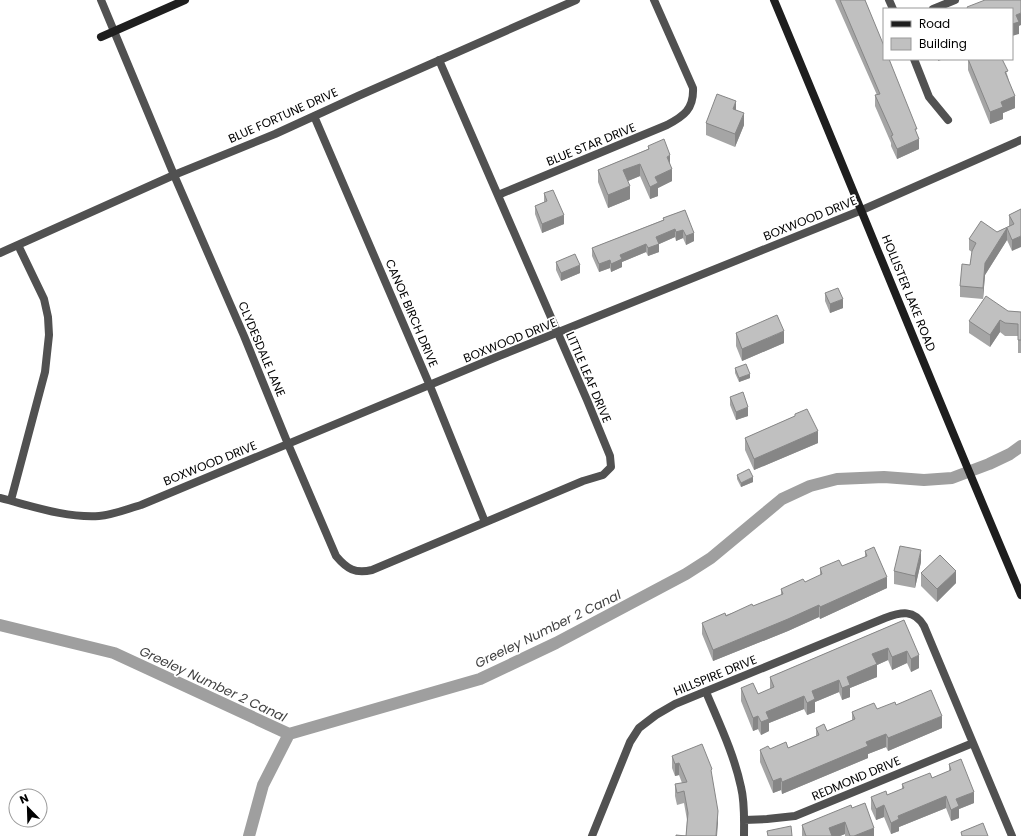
<svg xmlns="http://www.w3.org/2000/svg" width="1021" height="836" font-family="Poppins,sans-serif">
<style>
.lines{fill:none;stroke-linecap:round;stroke-linejoin:round}
.canal{stroke:#9f9f9f;stroke-width:12}
.street{stroke:#515151;stroke-width:8}
.secondary{stroke:#1e1e1e;stroke-width:8}
.wall{fill:#a5a5a5}
.shaded-wall{fill:#868686}
.building{fill:#c0c0c0;stroke:#868686}
.labels{text-anchor:middle;dominant-baseline:central;stroke-width:3.5;stroke-linejoin:round;paint-order:stroke}
.street-label{font-size:12px;fill:#000;stroke:#fff}
.water-label{font-size:13px;font-style:italic;fill:#404040;stroke:#fff}
</style>
<rect width="100%" height="100%" fill="#fff"/>
<g class="lines">
<path class="canal" d="M0 625 114 653 289 734 480 679 556 643 686 574 711 558 782 499 810 486 837 479 884 477 924 480 952 478 989 464 1010 454 1021 446
M249 836 263 785 289 734"/>
<path class="street" d="M101 0 174 175 244 336 288 444 336 556C347 569 355 574 372 570L583 481 603 475 611 467 610 456 587 400 439 60
M889 0 893 9
M933 9 955 0
M914 59 929 97 948 120
M314 116 430 386 485 522
M498 195 667 125C684 116 694 109 693 88L654 0
M0 253 174 175 275 134 358 96 576 0
M0 498C32 506 65 518 99 516 113 515 127 509 141 505L499 356 862 210 1021 140
M11 500 45 372 49 335 48 317 44 299 18 245
M706 692C719 723 734 754 741 787 745 803 744 820 744 836
M744 820 767 819 795 816 973 743
M592 836 630 742 639 728 656 715 675 704 885 618C901 612 914 609 924 626L1012 836"/>
<path class="secondary" d="M774 0C857 198 937 398 1021 595
M101 37 185 0"/>
</g>
<path class="wall" d="M835 0H865L917 134 919 149 897 159 891 146V143L875 106V95H877Z
M968 59H1002L1008 77 1015 108 1003 113V119L990 124 968 70Z
M736 110 744 125 735 147 706 135V123Z
M648 146 670 165 672 181 658 188V196L650 199 640 176 628 181 630 199 608 208 598 182V170L648 149Z
M544 193 564 224 542 233 535 214V206L544 202Z
M1021 209 1012 251 1007 240 985 275 983 299 960 297V286L970 265 972 252 969 250V239L997 232 1009 226V215Z
M685 210 694 241 686 245 683 238 676 241 675 237 659 244V252L648 256 646 252 622 262V267L611 272 610 268 599 272 592 256V248L663 220V218Z
M556 262 580 273 561 281 556 270Z
M825 293 843 308 830 313 825 301Z
M1008 311 1021 312V353H1018V336H1005L1000 332 990 347 969 333V321Z
M736 333 784 343 742 361 736 346Z
M735 368 750 378 739 382 735 373Z
M730 397 748 416 736 420 730 405Z
M795 414 818 443 754 470 745 450V438L795 416Z
M737 475 753 482 741 487 737 479Z
M865 551 887 588 820 619 819 617 788 631 713 661 702 634V623L753 606 781 595V589L805 582 820 576V568L842 566 865 557Z
M921 562 915 588 894 584V571Z
M921 573 956 583 937 602 921 586Z
M904 620 919 668 911 672 907 663 892 670 888 660 877 665V677L850 688V697L842 700 839 692 815 702V712L807 715 804 709 769 723V731L761 735 758 729 753 731 741 701V688L758 694 770 689V677Z
M896 705 942 728 888 751 886 747 868 754V758L782 794 781 790 773 793 760 762V750L788 748 816 736V728L827 731 852 720V712L877 709Z
M672 756 712 777 718 823 686 836 687 820 684 803 677 805 675 796V784L682 783 679 775 675 776 672 768Z
M949 764 974 803 959 809V818L951 821 946 808 899 827V831L891 834 884 817 876 820 871 809V797L887 795 902 789V784L932 778 949 771Z
M852 808 874 836H845V834L840 836H802V825Z"/>
<path class="shaded-wall" d="M1021 13V25L1019 26V34L1012 36V24L1016 15Z
M938 59H944L938 61Z
M1015 96V108L1003 113V119L990 124V112L1001 102Z
M736 101V114L733 109Z
M744 113V125L735 147V134Z
M919 139V149L897 159V149Z
M670 155V167L667 157Z
M640 164V176L623 183V170Z
M672 169V181L658 188V196L650 199V187L655 177Z
M630 186V199L608 208V195Z
M564 215V224L542 233V224Z
M1007 228V240L985 275 983 299V288L985 263Z
M675 229V237L657 245 659 244V252L648 256V248L656 237Z
M683 230V238L676 241V232Z
M694 233V241L686 245V236Z
M1021 236V247L1012 251V240Z
M646 244V252L622 262V267L611 272V264L620 255Z
M610 260V268L599 272V264Z
M580 265V273L561 281V273Z
M843 299V308L830 313V304Z
M1000 320V332L990 347V335Z
M784 331V343L742 361V349Z
M750 374V378L739 382V378Z
M748 407V416L736 420V412Z
M818 431V443L754 470V459Z
M753 477V482L741 487V483Z
M921 550V562L915 588V576Z
M956 571V583L937 602V589Z
M887 577V588L820 619V607Z
M819 605V617L788 631 713 661V650Z
M888 648V660L877 665V677L850 688V697L842 700V688L847 677 872 654Z
M907 651V663L892 670V657Z
M919 655V668L911 672V659Z
M839 680V692L815 702V712L807 715V703L812 691Z
M804 696V709L769 723V731L761 735V722L766 712Z
M758 716V729L753 731V718Z
M942 716V728L888 751V738Z
M886 734V747L868 754V758L782 794V782L866 742Z
M679 763V775L675 776V764Z
M781 778V790L773 793V781Z
M974 792V803L959 809V818L951 821V810L956 799Z
M946 796V808L899 827V831L891 834V823L898 816Z
M884 805V817L876 820V809Z
M718 811V823L717 836H716Z
M845 822V834L840 836H829V828Z
M874 828V836H854Z"/>
<path class="building" d="M840 0H865L884 46V59H889L917 129H915L919 139 897 149 891 136 893 135 875 95 880 94Z
M985 0H1021V13L1016 15 1019 22 1012 24V9H968L967 7Z
M968 59H1002L1008 71 1005 72 1015 96 1001 102 1003 107 990 112Z
M717 94 736 101 733 109 744 113 735 134 706 123Z
M664 139 670 155 667 157 672 169 655 177 658 183 650 187 640 164 623 170 630 186 608 195 598 170 649 149 648 146Z
M553 190 564 215 542 224 535 206 547 201 544 193Z
M1021 209V236L1012 240 1007 228 985 263 983 288 960 286 962 264 970 265 972 251 976 243 969 239 981 221 997 232 1014 224 1009 215Z
M685 210 694 233 686 236 683 230 676 232 675 229 656 237 659 244 648 248 646 244 620 255 622 259 611 264 610 260 599 264 592 248 664 220 663 218Z
M575 254 580 265 561 273 556 262Z
M838 288 843 299 830 304 825 293Z
M986 296 1008 311 1021 312V340H1018V324L1005 323 1000 320 990 335 969 321Z
M777 315 784 331 742 349 736 333Z
M746 364 750 374 739 378 735 368Z
M743 392 748 407 736 412 730 397Z
M807 409 818 431 754 459 745 438 795 416V414Z
M749 469 753 477 741 483 737 475Z
M900 546 921 550 915 576 894 571Z
M874 547 887 577 820 607 819 605 788 619 713 650 702 623 725 613 726 616 752 604 753 606 783 594 781 589 803 579 805 582 822 574 820 568 839 560 842 566 867 556 865 551Z
M940 555 956 571 937 589 921 573Z
M904 620 919 655 911 659 907 651 892 657 888 648 872 654 877 664 847 677 850 685 842 688 839 680 812 691 815 699 807 703 804 696 766 712 769 719 761 722 758 716 753 718 741 688 753 683 758 694 774 687 770 677Z
M931 690 942 716 888 738 886 734 866 742 868 746 782 782 781 778 773 781 760 750 768 746 770 749 786 742 788 748 819 735 816 728 824 724 827 731 855 719 852 712 864 707 874 703 877 709 895 702 896 705Z
M702 744 712 769 711 770 718 811 716 836H676V835L686 836 688 813 684 791 677 793 675 784 687 782 679 763 675 764 672 756Z
M961 759 974 792 956 799 959 806 951 810 946 796 898 816 899 819 891 823 884 805 876 809 871 797 886 791 887 795 904 788 902 784 930 773 932 778 951 770 949 764Z
M865 803 874 828 854 836H850L845 822 829 828 832 836H806L802 825 851 805 852 808Z
M983 823 988 836H962L961 832Z
M791 826 792 836H768L767 831Z"/>
<g class="labels">
<g class="street-label">
<text transform="translate(283 115) rotate(-24)">BLUE FORTUNE DRIVE</text>
<text transform="translate(591 144) rotate(-22)">BLUE STAR DRIVE</text>
<text transform="translate(810 218) rotate(-22)">BOXWOOD DRIVE</text>
<text transform="translate(909 293) rotate(68)">HOLLISTER LAKE ROAD</text>
<text transform="translate(412 313) rotate(67)">CANOE BIRCH DRIVE</text>
<text transform="translate(510 340) rotate(-22)">BOXWOOD DRIVE</text>
<text transform="translate(262 349) rotate(67)">CLYDESDALE LANE</text>
<text transform="translate(589 377) rotate(67)">LITTLE LEAF DRIVE</text>
<text transform="translate(210 463) rotate(-22)">BOXWOOD DRIVE</text>
<text transform="translate(715 675) rotate(-22)">HILLSPIRE DRIVE</text>
<text transform="translate(856 778) rotate(-23)">REDMOND DRIVE</text>
</g>
<g class="water-label">
<text transform="translate(548 629) rotate(-26)">Greeley Number 2 Canal</text>
<text transform="translate(213 684) rotate(25)">Greeley Number 2 Canal</text>
</g>
</g>
<rect x="883" y="8" width="130" height="52" fill="#ffffff" stroke="#999999"/>
<rect x="891" y="21" width="20" height="6" fill="#1e1e1e" stroke="#999999"/>
<text x="919" y="28" font-size="12" fill="#000000">Road</text>
<rect x="891" y="38" width="20" height="12" fill="#c0c0c0" stroke="#999999"/>
<text x="919" y="48" font-size="12" fill="#000000">Building</text>
<g transform="translate(28 808) rotate(337)"><circle r="19" fill="#ffffff" stroke="#999999"/>
<path d="M0-3L7 15L0 10L-7 15Z" fill="#000000"/>
<text y="-6" font-size="11" font-weight="bold" text-anchor="middle" fill="#000000">N</text>
</g>
</svg>
